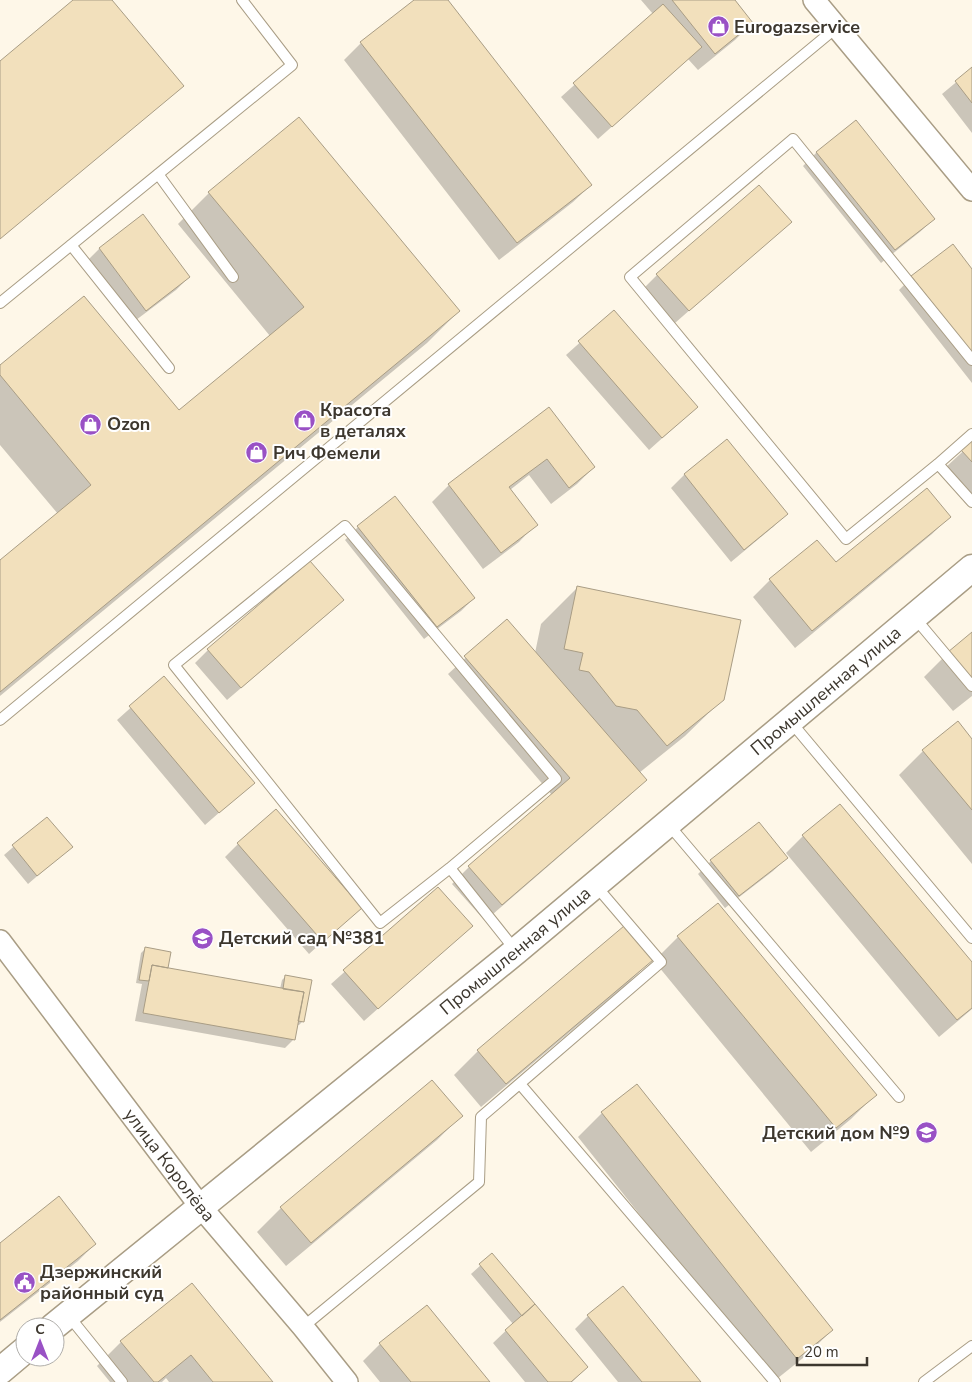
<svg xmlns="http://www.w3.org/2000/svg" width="972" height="1382" font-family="'Nunito Sans',sans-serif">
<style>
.shadow{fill:#0003}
.building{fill:#f2e0bc;stroke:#a99d85}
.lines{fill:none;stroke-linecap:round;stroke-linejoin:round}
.service-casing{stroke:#a99d85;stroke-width:12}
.minor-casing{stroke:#a99d85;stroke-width:24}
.tertiary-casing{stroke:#a99d85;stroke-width:29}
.service{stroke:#fff;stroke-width:10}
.minor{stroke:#fff;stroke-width:21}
.tertiary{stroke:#fff;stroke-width:26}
.labels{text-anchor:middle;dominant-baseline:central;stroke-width:4;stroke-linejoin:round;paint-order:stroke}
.poi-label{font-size:18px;font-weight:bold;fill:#3d372e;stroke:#fff;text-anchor:start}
.street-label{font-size:18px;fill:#3d372e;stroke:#fff}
</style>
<rect width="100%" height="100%" fill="#fef7e8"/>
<path class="shadow" d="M416 0H447L591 185 573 202 499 260 344 60 361 43Z
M641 0H733L752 23 735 40 698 70 688 59 598 139 561 97 653 14Z
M972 69V133L942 94Z
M856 122 934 218 921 231 881 263 803 166 816 153Z
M209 193 459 311 427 343 0 696V562L58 514 0 445V367L179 412 270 336 178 224Z
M143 216 189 277 176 290 132 323 86 262 99 249Z
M790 222 675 323 644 288 657 275Z
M952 246 972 271V383L899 290 912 277Z
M614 312 697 407 649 450 566 355Z
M548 409 594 467 577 484 551 504 529 475 510 490 536 524 519 542 483 569 432 502 449 485Z
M727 441 786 514 773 527 731 562 671 488 684 475Z
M972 443V499L945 468Z
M949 517 932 534 795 648 753 597 770 580 836 564Z
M358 527 474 598 461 611 424 639 345 540Z
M578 587 723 699 685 736 639 773 645 780 628 797 485 921 452 884 469 867 552 795 448 674 506 621 535 653 541 624Z
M342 600 329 613 227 700 195 663 208 650Z
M972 634V696L953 711 924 677 948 653Z
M164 678 253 783 205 825 117 720Z
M972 741V864L899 775 923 751Z
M839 806 972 964V1009L939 1037 786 853 803 836Z
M47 818 71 847 28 884 4 855Z
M238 844 360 908 309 954 225 857Z
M786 858 773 871 725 908 698 874 711 861Z
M438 888 471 926 364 1021 331 984Z
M678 937 875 1095 851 1119 811 1152 654 961Z
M146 948 166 969 280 989 282 980 286 976 303 1021 299 1025H296L293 1040 285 1048 135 1021 142 984 136 983 141 953Z
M651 960 627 984 481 1107 454 1075 478 1051Z
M637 1085 832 1330 808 1354 773 1382 578 1137 602 1113Z
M461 1116 437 1140 286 1266 257 1232 281 1208Z
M0 1244H95L78 1261 0 1322Z
M492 1255 587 1367 572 1382H525L493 1343 513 1324 471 1274Z
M192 1285 271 1382H169L166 1378 162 1382H110L97 1366 121 1342Z
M588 1316 699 1382H618L575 1329Z
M380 1344 488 1382H380L363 1361Z"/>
<path class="building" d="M73 0H112L184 86 0 239V61Z
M414 0H448L592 185 517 243 360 42Z
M672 0H735L753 23 715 54Z
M663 4 702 47 612 127 573 83Z
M972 67V103L955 81Z
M299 117 460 311 0 692V560L91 485 0 375V365L84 296 179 410 304 307 208 192Z
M856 120 935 219 895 250 816 152Z
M759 185 792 222 689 311 656 274Z
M143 214 190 277 146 311 99 248Z
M953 244 972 269V353L911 276Z
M614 310 698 407 662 438 578 341Z
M549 407 595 467 569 488 547 459 509 487 538 525 501 553 448 484Z
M727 439 788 514 744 550 684 474Z
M972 441V462L961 450Z
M927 488 951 517 812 631 769 579 817 540 836 562Z
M395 496 475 598 437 627 357 526Z
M310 561 344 600 241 688 207 649Z
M577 586 741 620 724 700 667 746 637 710 616 706 589 672 579 670 583 653 564 649Z
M507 619 647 780 502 905 468 866 570 778 464 656Z
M972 632V681L948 652Z
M164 676 255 783 219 813 129 706Z
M958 721 972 739V810L922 750Z
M840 804 972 962V1008L957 1020 802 835Z
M276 809 362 908 323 942 237 843Z
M47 817 73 847 37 876 12 845Z
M759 822 788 858 739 896 710 860Z
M438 887 473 926 378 1009 343 970Z
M718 903 877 1095 836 1128 677 936Z
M624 926 653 960 506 1084 477 1050Z
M145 947 171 952 168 968 152 965 149 981 139 980Z
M152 965 304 992 295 1040 143 1013Z
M285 975 312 980 304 1022 298 1021 304 992 283 989Z
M432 1080 463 1116 311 1243 280 1207Z
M637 1084 833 1330 797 1359 601 1112Z
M59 1196 96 1244 0 1320V1243Z
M492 1253 535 1304 522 1316 479 1264Z
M192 1283 273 1382H213L191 1355 158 1382H154L120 1341Z
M623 1286 701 1382H642L587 1315Z
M535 1304 588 1367 571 1382H548L505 1330Z
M427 1305 490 1382H411L379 1343Z"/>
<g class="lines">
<defs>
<path id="service" d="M158 174 233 277
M71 245 169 368
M0 303 292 65 242 0
M972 360 793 139 630 277 846 539 938 464 972 434
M938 464 972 502
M915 618 972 686
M0 720 836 28
M791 722 972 938
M669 825 899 1097
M450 868 380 923 174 665 345 526 556 779 450 868 516 951
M520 1084 775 1382
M68 1315 122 1382
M303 1327 479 1182 481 1117 661 962 596 886
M924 1382 972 1346"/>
<g id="minor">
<path d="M814 0 972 190"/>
<path id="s1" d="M0 941 200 1206 303 1327 347 1382"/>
</g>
<g id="tertiary">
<path id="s2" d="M53 1327 516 951 972 568"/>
<path d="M0 1371 25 1350"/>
</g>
</defs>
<use href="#service" class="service-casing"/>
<use href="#minor" class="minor-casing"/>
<use href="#tertiary" class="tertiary-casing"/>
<use href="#service" class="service"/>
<use href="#minor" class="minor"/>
<use href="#tertiary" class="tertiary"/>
</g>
<defs>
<symbol id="shop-disc" viewBox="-11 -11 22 22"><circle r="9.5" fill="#9951c5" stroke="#fff"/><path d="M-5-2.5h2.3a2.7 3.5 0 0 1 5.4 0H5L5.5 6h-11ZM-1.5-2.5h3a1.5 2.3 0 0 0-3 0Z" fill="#fff"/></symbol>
<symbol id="school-disc" viewBox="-11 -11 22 22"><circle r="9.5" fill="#9951c5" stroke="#fff"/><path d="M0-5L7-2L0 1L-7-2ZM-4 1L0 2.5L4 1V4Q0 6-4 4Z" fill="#fff"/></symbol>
<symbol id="civic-disc" viewBox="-11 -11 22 22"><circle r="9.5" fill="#9951c5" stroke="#fff"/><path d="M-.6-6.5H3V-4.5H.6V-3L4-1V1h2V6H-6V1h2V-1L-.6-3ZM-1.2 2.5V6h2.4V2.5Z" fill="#fff"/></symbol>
</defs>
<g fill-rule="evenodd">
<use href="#shop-disc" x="706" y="14" width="25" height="25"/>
<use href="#shop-disc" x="292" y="408" width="25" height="25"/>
<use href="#shop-disc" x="78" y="412" width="25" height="25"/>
<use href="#shop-disc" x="244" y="440" width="25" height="25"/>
<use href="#school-disc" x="190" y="926" width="25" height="25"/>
<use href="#school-disc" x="914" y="1120" width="25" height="25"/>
<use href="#civic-disc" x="12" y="1270" width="25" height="25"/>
</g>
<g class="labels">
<g class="poi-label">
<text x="734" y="27">Eurogazservice</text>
<text x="320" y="410">Красота<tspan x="320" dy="21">в деталях</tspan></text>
<text x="107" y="424">Ozon</text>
<text x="273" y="453">Рич Фемели</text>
<text x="219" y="938">Детский сад №381</text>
<text x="910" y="1133" text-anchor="end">Детский дом №9</text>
<text x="40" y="1272">Дзержинский<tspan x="40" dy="21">районный суд</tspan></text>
</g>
<g class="street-label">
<text stroke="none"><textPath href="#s2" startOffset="1001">Промышленная улица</textPath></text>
<text stroke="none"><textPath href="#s2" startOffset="596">Промышленная улица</textPath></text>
<text stroke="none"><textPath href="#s1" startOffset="281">улица Королёва</textPath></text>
</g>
</g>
<g transform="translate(40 1342)"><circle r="24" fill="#ffffff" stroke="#b1afab"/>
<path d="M0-4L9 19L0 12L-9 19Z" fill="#9951c5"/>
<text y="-8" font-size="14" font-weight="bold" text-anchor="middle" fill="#3d372e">С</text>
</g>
<path d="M797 1357v8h70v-8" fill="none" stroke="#3d372e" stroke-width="2.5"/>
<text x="804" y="1357" font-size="15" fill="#3d372e" stroke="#ffffff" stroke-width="4" paint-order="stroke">20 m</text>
</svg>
